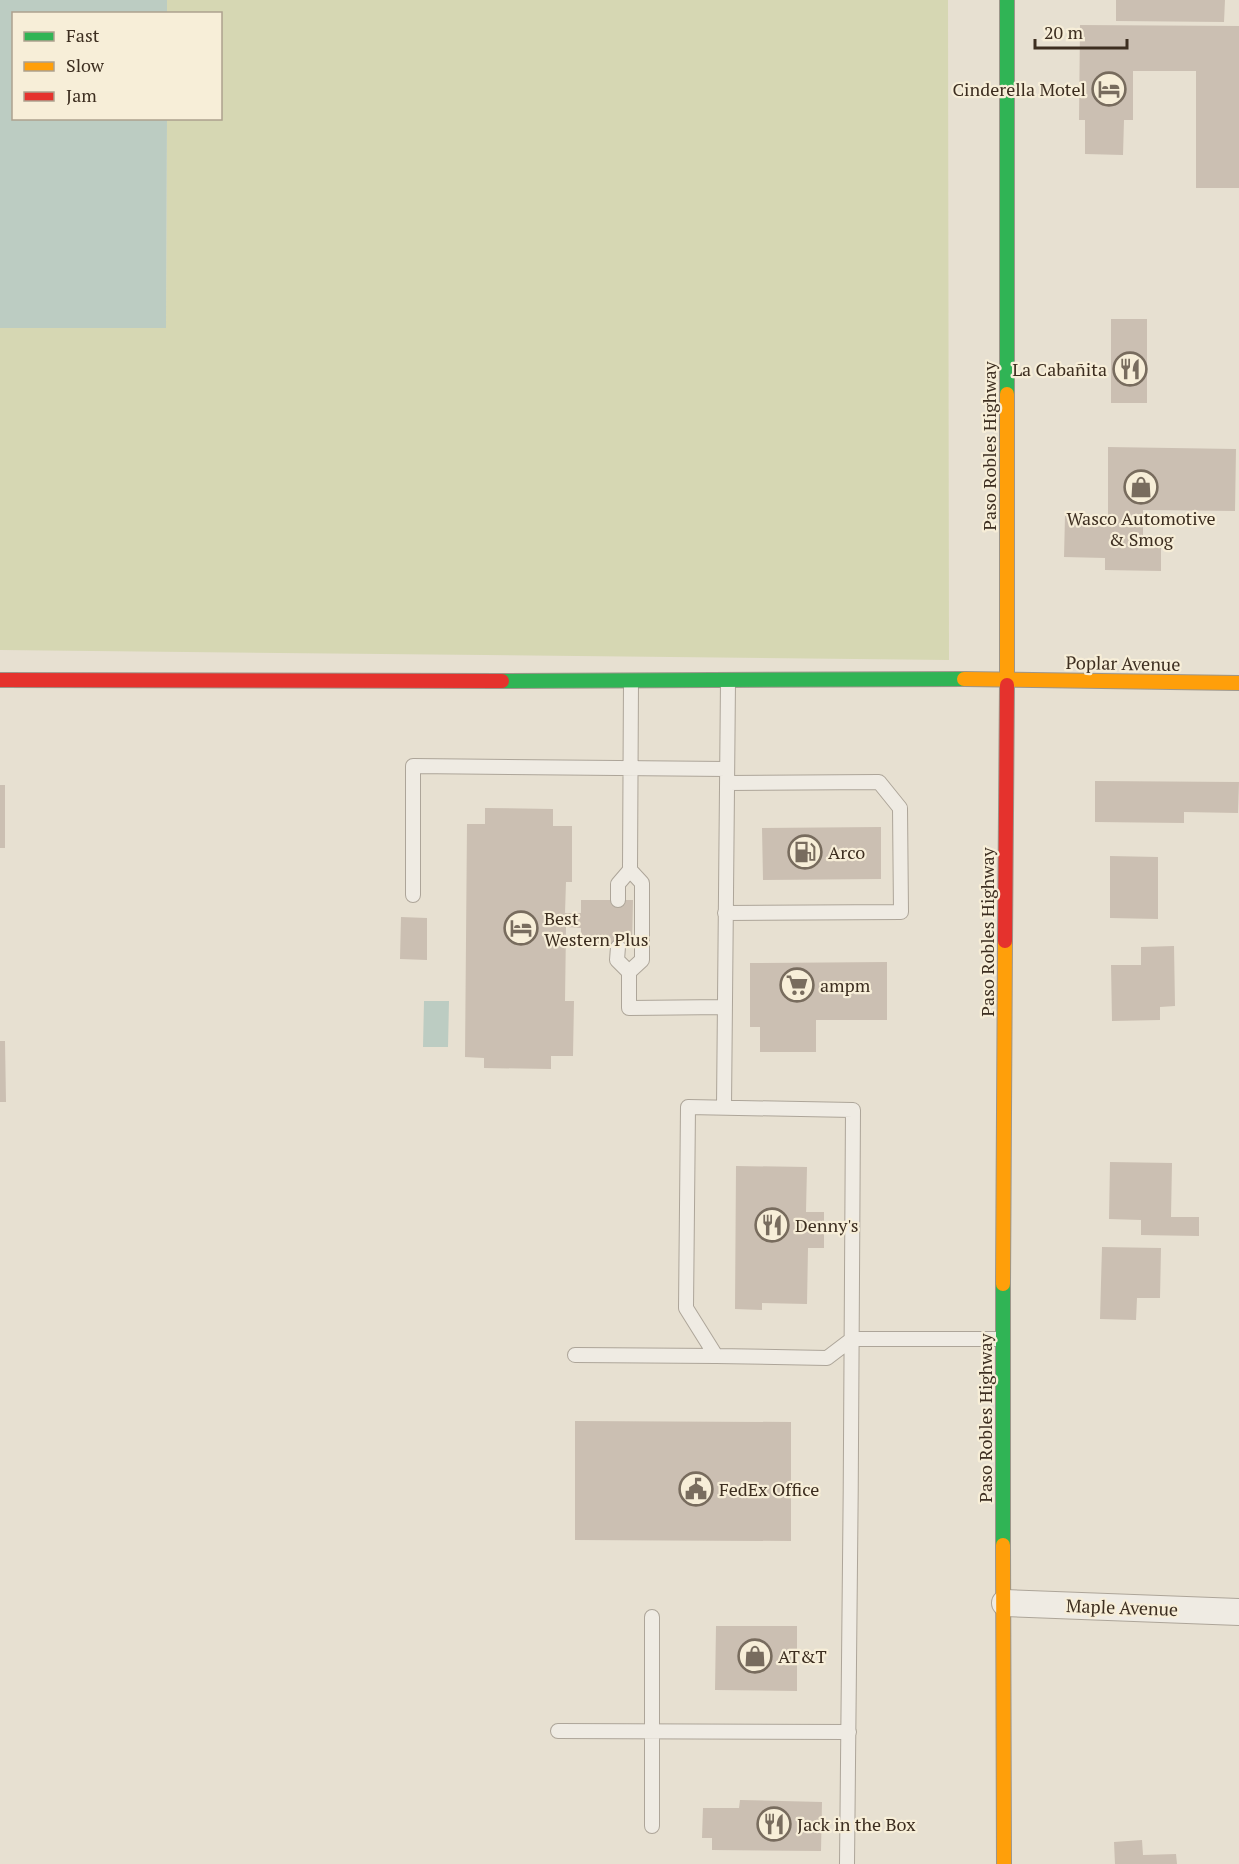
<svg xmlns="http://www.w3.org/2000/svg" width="1239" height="1864" font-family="'PT Serif',serif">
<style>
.green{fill:#d6d7b3}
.water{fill:#bcccc2}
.building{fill:#cbbfb2}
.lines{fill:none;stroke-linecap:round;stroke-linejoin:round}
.lane-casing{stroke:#ada599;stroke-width:16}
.street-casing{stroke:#ada599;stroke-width:28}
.fast-casing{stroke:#9c958a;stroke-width:16}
.slow-casing{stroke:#9c958a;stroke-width:16}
.jam-casing{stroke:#9c958a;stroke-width:16}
.lane{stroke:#efebe3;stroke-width:14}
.street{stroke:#efebe3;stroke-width:26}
.fast{stroke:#30b455;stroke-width:14}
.slow{stroke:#ff9f0a;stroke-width:14}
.jam{stroke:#e5322d;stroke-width:14}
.labels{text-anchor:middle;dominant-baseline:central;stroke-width:4.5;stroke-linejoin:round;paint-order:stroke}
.poi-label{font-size:18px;fill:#3d2e20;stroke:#f7eed8;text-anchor:start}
.street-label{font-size:18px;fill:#3d2e20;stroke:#f7eed8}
</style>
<rect width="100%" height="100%" fill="#e7e0d1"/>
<path class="green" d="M167 0H948L949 660 0 650V328H166L167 119 220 118V14L167 13Z"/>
<path class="water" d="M0 0H167V13L14 14V118L167 119 166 328H0Z
M424 1001H449L448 1047H423Z"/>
<path class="building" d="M1116 0H1225L1224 22 1116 21Z
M1080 25 1239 26V188H1196V71H1133V120H1124L1123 155 1085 154V120H1079Z
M1111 319H1147V403H1111Z
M1108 447 1236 449 1235 511 1143 510V547H1161V571L1105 570V558L1064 557 1065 516 1108 517Z
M1095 781 1239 782 1238 813 1184 812V823L1095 822Z
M0 785H5V848H0Z
M485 808 553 809V826H572V882H566L565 913H581V900H633L632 947H581V928L566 927 565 1001H574L573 1056H551V1069L484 1068V1058L465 1057 467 824H485Z
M881 827V879L763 880 762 828Z
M1110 856 1158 857V919L1110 918Z
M401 917 427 918V960L400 959Z
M1174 946 1175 1006 1160 1007V1020L1112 1021 1111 965H1141V947Z
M887 962V1020H816V1052H760V1027H750V963Z
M0 1041H5L6 1102H0Z
M1110 1162 1172 1163 1171 1217H1199V1236L1141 1235V1220L1109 1219Z
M736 1166 807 1167 806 1212H824V1248H808L807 1304 762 1303V1310L735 1309Z
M1102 1247 1161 1248 1160 1298H1137L1136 1320 1100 1319Z
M575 1421 791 1422V1541L575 1540Z
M716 1626H797V1691L715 1690Z
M740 1800 822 1802 821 1851 712 1850V1838H702L703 1808H739Z
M1142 1840 1143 1855 1176 1854 1177 1864H1115L1114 1842Z"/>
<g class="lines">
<defs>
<path id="lane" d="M413 895V766L727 769
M618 900V884L630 870 631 681
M725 913 901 912 900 808 879 782 727 783
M618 947 617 960 629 972V1008L724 1007
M629 972 642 960V883L630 870
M724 1107 728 681
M575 1355 716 1356
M652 1617V1826
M558 1731 849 1732
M847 1864C850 1613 852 1361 853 1110L688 1107 686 1308 716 1356 827 1358 852 1339H1003"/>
<path id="street" d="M1005 1603 1239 1612"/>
<path id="fast" d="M1007 0V394
M502 681 964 679
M1003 1284V1545"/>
<path id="slow" d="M964 679 1239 683
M1007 685V394
M1003 1284 1005 941
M1003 1545 1004 1864"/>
<path id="jam" d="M0 680 502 681
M1005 941 1007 685"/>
</defs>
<use href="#lane" class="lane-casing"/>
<use href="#street" class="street-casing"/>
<use href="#fast" class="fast-casing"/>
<use href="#slow" class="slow-casing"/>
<use href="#jam" class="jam-casing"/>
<use href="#lane" class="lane"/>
<use href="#street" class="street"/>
<use href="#fast" class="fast"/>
<use href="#slow" class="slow"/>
<use href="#jam" class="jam"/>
</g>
<defs>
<symbol id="hotel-ring" viewBox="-11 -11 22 22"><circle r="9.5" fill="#f7eed8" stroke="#786c5e" stroke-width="1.5"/><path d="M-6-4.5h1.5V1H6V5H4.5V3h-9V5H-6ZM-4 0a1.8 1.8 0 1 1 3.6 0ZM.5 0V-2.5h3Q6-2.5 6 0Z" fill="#786c5e"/></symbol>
<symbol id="restaurant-ring" viewBox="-11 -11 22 22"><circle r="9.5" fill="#f7eed8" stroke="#786c5e" stroke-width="1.5"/><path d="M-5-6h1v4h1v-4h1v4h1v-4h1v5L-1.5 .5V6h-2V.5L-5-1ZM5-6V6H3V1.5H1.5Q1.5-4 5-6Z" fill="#786c5e"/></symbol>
<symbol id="shop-ring" viewBox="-11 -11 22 22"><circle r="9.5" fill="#f7eed8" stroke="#786c5e" stroke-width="1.5"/><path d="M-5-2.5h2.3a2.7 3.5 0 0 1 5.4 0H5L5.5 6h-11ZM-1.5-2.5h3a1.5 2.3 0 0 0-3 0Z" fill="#786c5e"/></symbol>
<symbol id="fuel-ring" viewBox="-11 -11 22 22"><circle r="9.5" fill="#f7eed8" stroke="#786c5e" stroke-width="1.5"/><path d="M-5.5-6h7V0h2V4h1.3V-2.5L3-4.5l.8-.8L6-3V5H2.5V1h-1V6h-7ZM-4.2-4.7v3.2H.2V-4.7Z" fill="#786c5e"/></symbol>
<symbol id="supermarket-ring" viewBox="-11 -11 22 22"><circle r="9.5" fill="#f7eed8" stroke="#786c5e" stroke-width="1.5"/><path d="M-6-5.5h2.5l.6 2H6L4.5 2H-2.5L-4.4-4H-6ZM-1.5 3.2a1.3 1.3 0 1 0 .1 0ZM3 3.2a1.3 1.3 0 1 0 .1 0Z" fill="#786c5e"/></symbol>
<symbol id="civic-ring" viewBox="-11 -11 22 22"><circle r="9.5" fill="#f7eed8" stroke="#786c5e" stroke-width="1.5"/><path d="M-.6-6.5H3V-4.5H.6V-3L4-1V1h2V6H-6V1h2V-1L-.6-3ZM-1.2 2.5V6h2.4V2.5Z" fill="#786c5e"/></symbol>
</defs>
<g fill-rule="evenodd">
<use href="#hotel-ring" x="1090" y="70" width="38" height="38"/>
<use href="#restaurant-ring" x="1111" y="350" width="38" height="38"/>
<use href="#shop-ring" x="1122" y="468" width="38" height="38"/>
<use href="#fuel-ring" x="786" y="833" width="38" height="38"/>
<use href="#hotel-ring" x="502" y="909" width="38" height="38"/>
<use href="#supermarket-ring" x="778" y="966" width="38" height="38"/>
<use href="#restaurant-ring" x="753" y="1206" width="38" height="38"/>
<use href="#civic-ring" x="677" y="1470" width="38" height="38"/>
<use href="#shop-ring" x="736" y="1637" width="38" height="38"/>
<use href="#restaurant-ring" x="755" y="1805" width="38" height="38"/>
</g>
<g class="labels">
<g class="poi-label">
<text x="1086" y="89" text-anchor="end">Cinderella Motel</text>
<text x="1107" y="369" text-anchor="end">La Cabañita</text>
<text x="1141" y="518" text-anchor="middle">Wasco Automotive<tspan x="1141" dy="21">&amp; Smog</tspan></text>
<text x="828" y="852">Arco</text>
<text x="544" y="918">Best<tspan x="544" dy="21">Western Plus</tspan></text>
<text x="820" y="985">ampm</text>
<text x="795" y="1225">Denny's</text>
<text x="719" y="1489">FedEx Office</text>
<text x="778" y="1656">AT&amp;T</text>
<text x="797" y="1824">Jack in the Box</text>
</g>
<g class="street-label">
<text transform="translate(989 446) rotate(-90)">Paso Robles Highway</text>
<text transform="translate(1123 663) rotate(1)">Poplar Avenue</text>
<text transform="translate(987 932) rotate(-90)">Paso Robles Highway</text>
<text transform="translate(985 1418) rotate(-90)">Paso Robles Highway</text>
<text transform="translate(1122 1607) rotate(2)">Maple Avenue</text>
</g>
</g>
<rect x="12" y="12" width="210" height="108" fill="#f7eed8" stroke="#ada18e" stroke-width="1.5"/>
<rect x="24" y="32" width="30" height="9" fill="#30b455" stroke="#ada18e" stroke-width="1.5"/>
<text x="66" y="42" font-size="18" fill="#3d2e20">Fast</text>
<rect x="24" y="62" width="30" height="9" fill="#ff9f0a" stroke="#ada18e" stroke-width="1.5"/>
<text x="66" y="72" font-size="18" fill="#3d2e20">Slow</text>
<rect x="24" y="92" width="30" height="9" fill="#e5322d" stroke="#ada18e" stroke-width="1.5"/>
<text x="66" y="102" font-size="18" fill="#3d2e20">Jam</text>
<path d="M1035 39v9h92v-9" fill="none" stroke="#3d2e20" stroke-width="3"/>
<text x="1044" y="39" font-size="18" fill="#3d2e20" stroke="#f7eed8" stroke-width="4.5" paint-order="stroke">20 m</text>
</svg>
